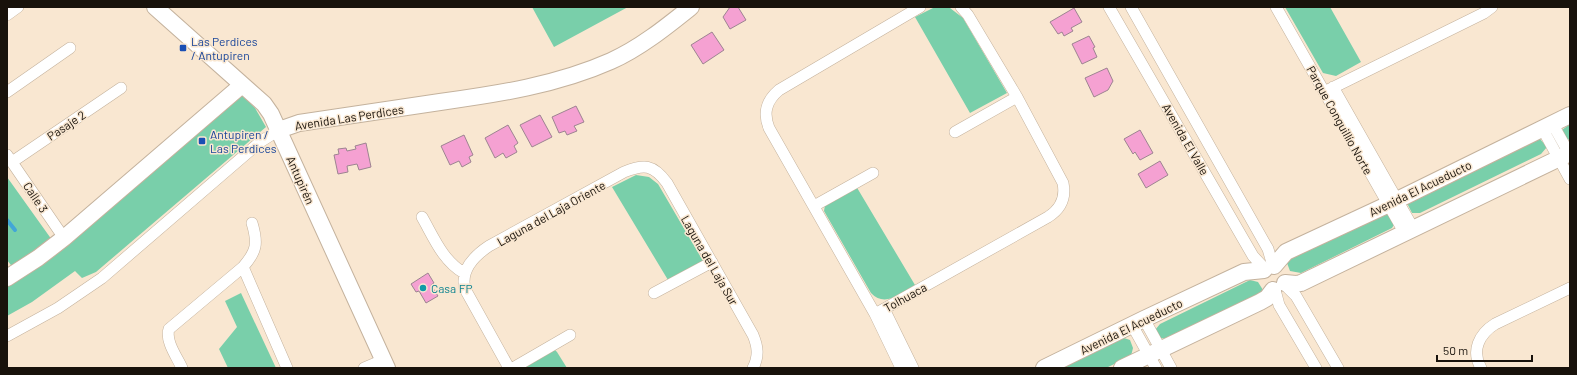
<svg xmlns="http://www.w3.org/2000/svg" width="1577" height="375" font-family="Barlow,sans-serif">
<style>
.green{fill:#79cfaa}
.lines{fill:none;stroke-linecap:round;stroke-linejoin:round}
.stream{stroke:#42a6d7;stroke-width:4}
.building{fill:#f5a1d2;stroke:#9d8491}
.street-casing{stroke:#c4b29d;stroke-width:12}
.secondary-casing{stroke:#c4b29d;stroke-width:18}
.street{stroke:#fff;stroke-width:11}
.secondary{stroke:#fff;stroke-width:16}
.transit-dot{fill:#1a4fb4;stroke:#f9e7d1;stroke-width:1.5}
.culture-dot{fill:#0f9aa8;stroke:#f9e7d1;stroke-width:1.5}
.labels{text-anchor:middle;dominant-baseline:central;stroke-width:3;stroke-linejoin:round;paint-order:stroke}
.transit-label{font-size:12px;fill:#164399;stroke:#f9e7d1;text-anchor:start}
.street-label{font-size:12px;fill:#18120b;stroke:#f9e7d1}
.culture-label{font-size:12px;fill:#0d838f;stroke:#f9e7d1;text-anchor:start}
</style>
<rect width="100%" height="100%" fill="#f9e7d1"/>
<path class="green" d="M532 7H628L554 47Z
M937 7 950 8 963 18 1007 93 970 113 915 17 933 8Z
M1285 7H1330L1361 62 1336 76 1323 73Z
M239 92 255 108 266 127 96 272 82 278 75 271 32 302 7 316V286L16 282Z
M1570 124V140L1566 139 1562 130Z
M1532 138 1540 139 1547 147 1541 154 1420 213H1412L1407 203Z
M636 175 649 177 658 184 703 261 668 280 612 187Z
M7 177 52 240 14 269 7 260Z
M856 186 915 285C901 293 885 308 871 293L824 211 825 205Z
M1381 214 1390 215 1395 223 1392 228 1301 273 1290 271 1287 263 1292 258Z
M1250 280 1258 282 1263 290 1261 294 1170 339 1159 338 1155 330 1160 324Z
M241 293 276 368H228L219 349 237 327 225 301Z
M1124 338 1130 340 1133 348 1131 356 1106 368H1062Z
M555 350 557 352 567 368H520Z"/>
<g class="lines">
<path class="stream" d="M7 220 15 230"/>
</g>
<path class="building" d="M730 7H738L746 20 730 29 723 17Z
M1074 8 1082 22 1071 28 1073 31 1064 36 1062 32 1058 34 1050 22Z
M712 32 724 50 703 64 691 45Z
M1089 36 1095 47 1093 48 1097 57 1082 64 1072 44Z
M1107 68 1113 81 1108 90 1094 97 1085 78Z
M576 106 584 122 574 126 577 131 567 135 565 131 559 133 552 117Z
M540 115 552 137 532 147 520 125Z
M508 125 518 143 514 146 517 152 506 158 503 153 495 158 485 138Z
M1140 130 1153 153 1140 160 1135 152 1133 154 1124 139Z
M464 135 473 155 469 157 471 162 462 167 459 161 450 165 441 146Z
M366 143 371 167 359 170 357 164 347 166 348 172 338 174 334 155 339 154 338 149 346 148 347 151 356 149 355 146Z
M1160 161 1168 175 1146 188 1138 174Z
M428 273 434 283 431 285 438 296 426 303 419 291 416 292 411 284Z"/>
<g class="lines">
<defs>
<path id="street" d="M1109 7 1253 256 1265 269
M1131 7 1268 249 1273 266
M1276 7 1404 232
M7 15 18 7
M1333 87 1413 228
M7 92 70 48
M1324 92 1484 13 1492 7
M1552 123 1570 155
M1542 128 1570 179
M955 132 1017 97
M7 155 64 238
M12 162 121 88
M814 206 873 173
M422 217C434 238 443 261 464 273
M243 267C257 251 258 243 252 223
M1284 284 1296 296 1338 368
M1275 290 1279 305 1316 368
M654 293 712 262
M884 309 913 368
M875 314 1048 217C1061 209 1066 198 1063 183L1017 97 968 15 961 7
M1144 319 1171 368
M1132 325 1156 368
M7 336 58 308 102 278 260 142 279 130
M182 368C177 357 165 341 169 329L243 267 287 368
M364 368 383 360
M509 368 465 289C460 270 474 256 489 246L624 172C644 164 653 164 667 183L753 335C758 347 759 356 753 368
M513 368 570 335
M901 368 875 314 769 128C763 113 766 101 779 90L920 7
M1481 368C1471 351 1479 334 1495 324L1570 288"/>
<path id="secondary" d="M155 7 264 104 271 114 387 368
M279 130 299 123C346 116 393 109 440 102 498 94 557 85 611 61 640 48 666 27 691 7
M1274 266 1286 252 1387 205 1570 115
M7 278 38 258 64 238 242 85
M1285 283 1296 284 1301 283 1570 153
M1044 368 1144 319 1244 272 1264 270
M1122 368 1260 302 1267 298 1273 290"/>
</defs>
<use href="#street" class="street-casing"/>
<use href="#secondary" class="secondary-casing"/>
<use href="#street" class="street"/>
<use href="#secondary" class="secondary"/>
</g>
<g class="transit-dot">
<rect x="179" y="44" width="8" height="8" rx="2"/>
<rect x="198" y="137" width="8" height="8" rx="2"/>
</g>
<circle class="culture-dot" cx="423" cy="288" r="4"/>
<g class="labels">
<g class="transit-label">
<text x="191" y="41">Las Perdices<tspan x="191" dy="14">/ Antupiren</tspan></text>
<text x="210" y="134">Antupiren /<tspan x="210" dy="14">Las Perdices</tspan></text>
</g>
<g class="street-label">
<text transform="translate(349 117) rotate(-9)">Avenida Las Perdices</text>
<text transform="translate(1340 120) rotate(61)">Parque Conguillío Norte</text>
<text transform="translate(66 125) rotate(-34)">Pasaje 2</text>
<text transform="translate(1186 139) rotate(60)">Avenida El Valle</text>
<text transform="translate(301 180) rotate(66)">Antupirén</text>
<text transform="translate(1420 188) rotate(-26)">Avenida El Acueducto</text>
<text transform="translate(36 197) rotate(56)">Calle 3</text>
<text transform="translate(551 213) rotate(-29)">Laguna del Laja Oriente</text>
<text transform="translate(710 260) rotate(60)">Laguna del Laja Sur</text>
<text transform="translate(905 297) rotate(-29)">Tolhuaca</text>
<text transform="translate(1131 326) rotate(-26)">Avenida El Acueducto</text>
</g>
<g class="culture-label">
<text x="431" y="288">Casa FP</text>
</g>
</g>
<rect width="1577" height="375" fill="none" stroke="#18120b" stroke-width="16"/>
<path d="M1437 355v6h95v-6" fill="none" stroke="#18120b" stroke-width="2"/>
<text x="1443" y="355" font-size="12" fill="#18120b" stroke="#f9e7d1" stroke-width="3" paint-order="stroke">50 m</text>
</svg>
